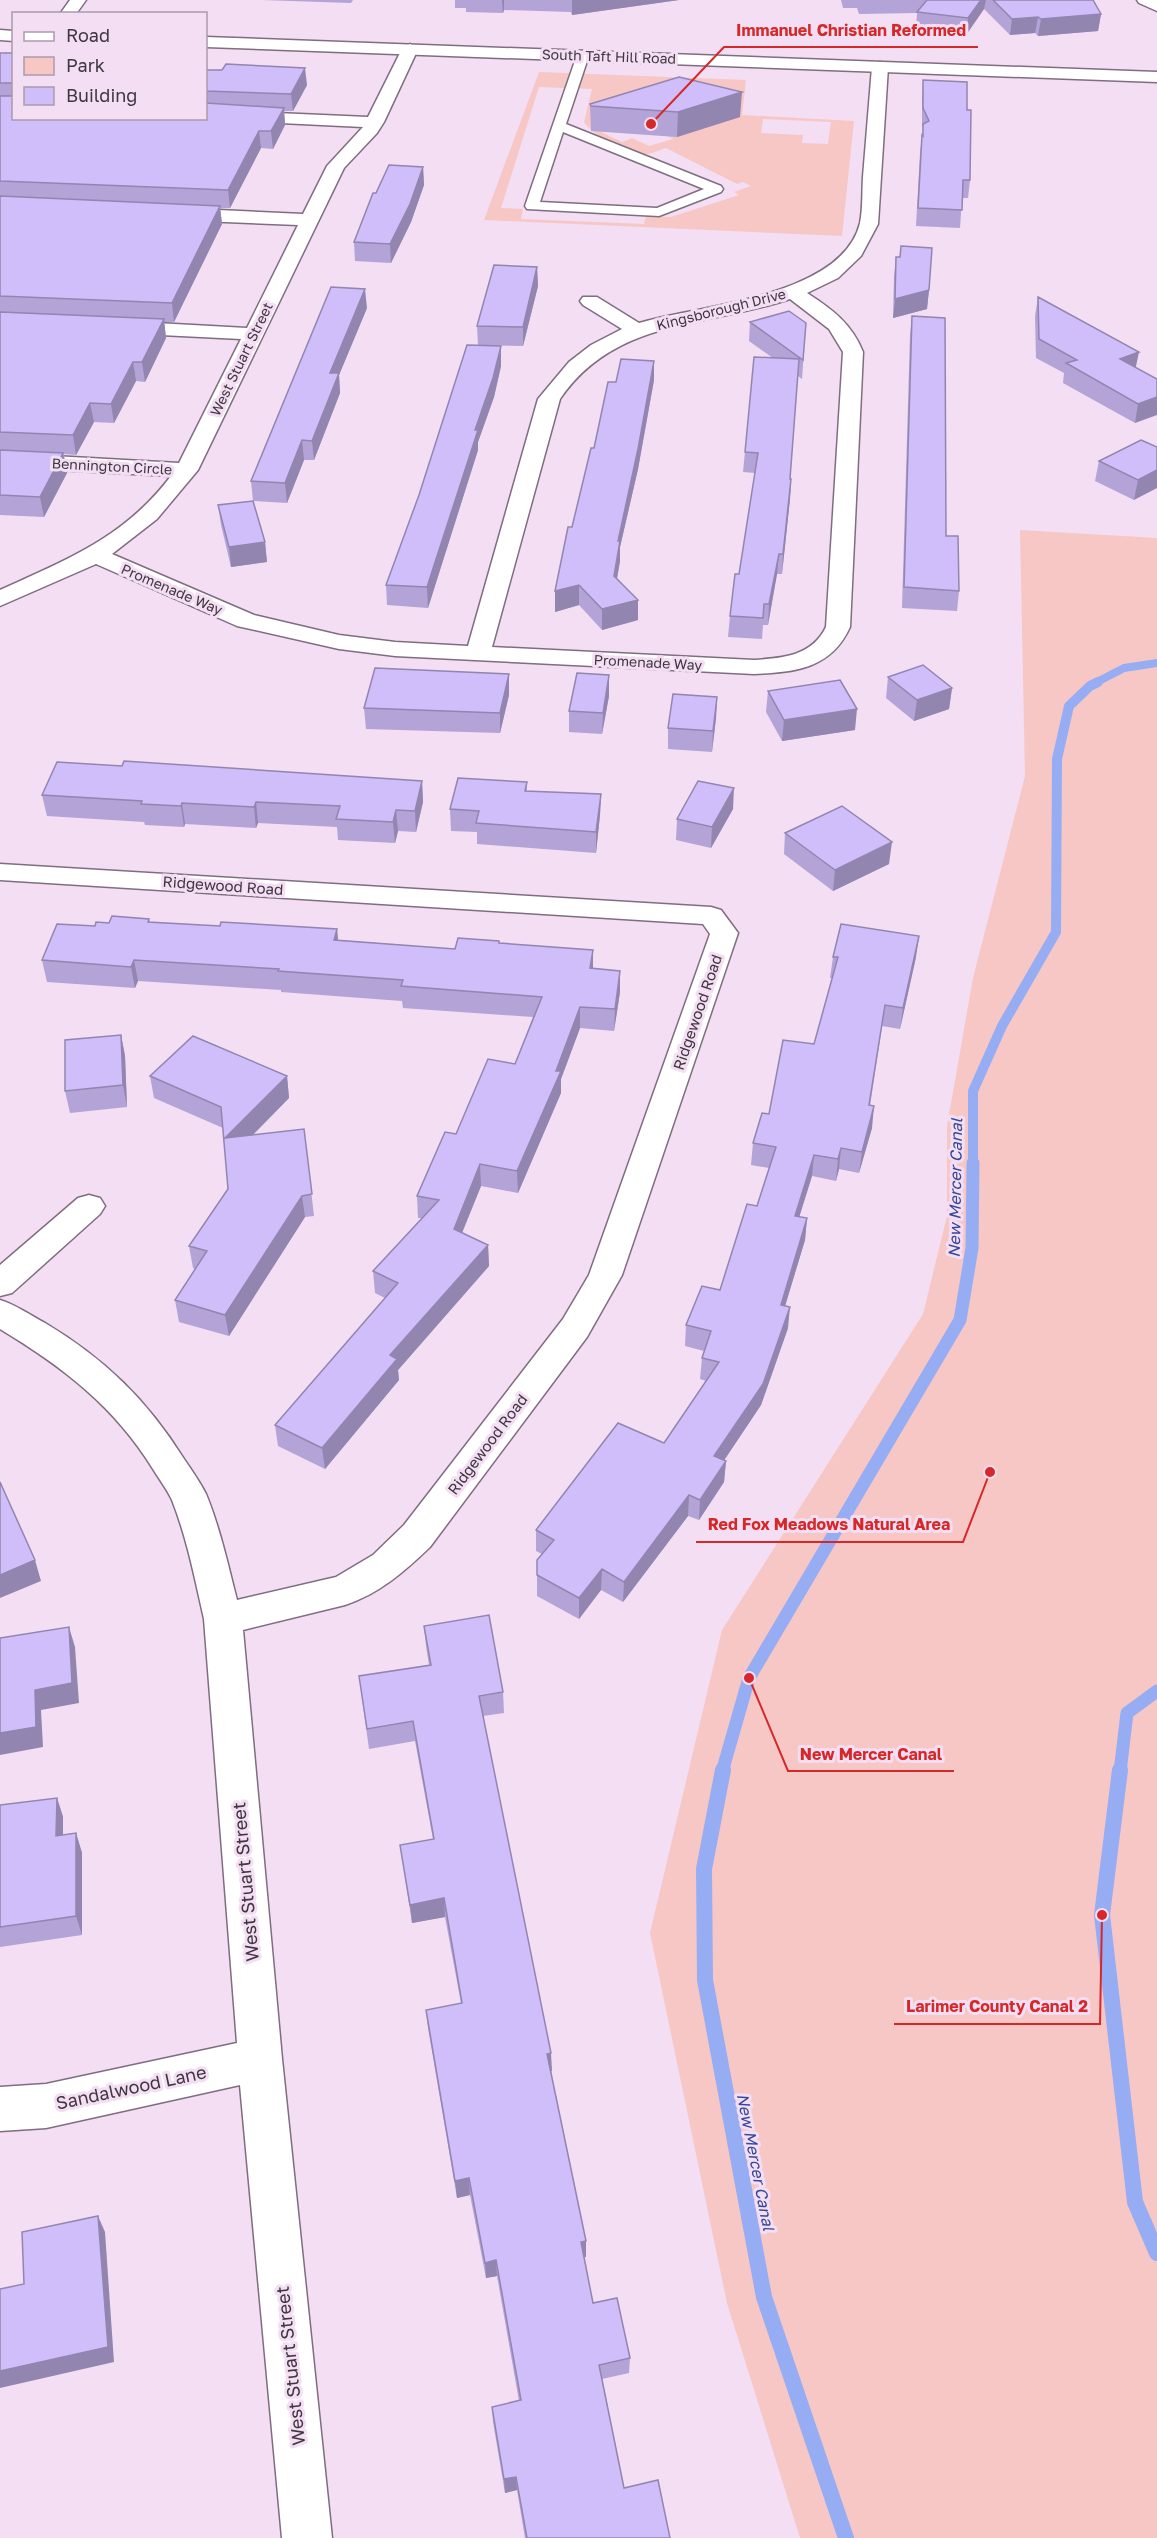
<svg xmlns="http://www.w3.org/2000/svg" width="1157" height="2538" font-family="'Golos Text',sans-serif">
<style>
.green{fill:#f7c7c5;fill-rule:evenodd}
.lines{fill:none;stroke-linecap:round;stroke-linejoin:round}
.stream-far3{stroke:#96adf4;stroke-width:8}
.stream-far2{stroke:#96adf4;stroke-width:10}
.stream-far1{stroke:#96adf4;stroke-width:13}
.stream{stroke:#96adf4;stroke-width:16}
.service-casing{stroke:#7f6d80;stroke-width:3}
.minor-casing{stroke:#7f6d80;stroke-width:3}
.secondary-casing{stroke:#7f6d80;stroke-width:3}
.service{fill:#fff;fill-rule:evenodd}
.minor{fill:#fff;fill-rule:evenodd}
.secondary{fill:#fff;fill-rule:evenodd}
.wall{fill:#b3a3d7}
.shaded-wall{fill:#9285af}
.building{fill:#d0befa;stroke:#9285af;stroke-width:1.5}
.labels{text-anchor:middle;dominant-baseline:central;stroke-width:6;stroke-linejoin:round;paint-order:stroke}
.far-street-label{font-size:14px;fill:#3f363f;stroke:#f3def3}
.street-label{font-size:15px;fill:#3f363f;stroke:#f3def3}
.water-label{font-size:16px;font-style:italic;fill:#354799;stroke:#f3def3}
.near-street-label{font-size:18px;fill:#3f363f;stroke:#f3def3}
.leader{fill:none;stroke:#d62828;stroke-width:2}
.callout-dot{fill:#d62828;stroke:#f3def3;stroke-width:2}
.callout-label{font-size:16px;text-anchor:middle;font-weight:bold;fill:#d62828;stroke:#f3def3;stroke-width:6;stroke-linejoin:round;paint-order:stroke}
</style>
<rect width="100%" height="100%" fill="#f3def3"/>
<path class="green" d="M539 72 746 80 742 115 854 121 842 236 484 220ZM539 87 592 89 584 122C592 135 626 153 643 154 650 155 659 150 666 148L737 184 743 182 751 186 734 192 739 195 671 217 646 216 644 224 521 219 523 209 501 208ZM763 119 831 122 828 144 802 143 803 135 761 133ZM599 131 665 135 673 139 649 146 632 138 622 142Z
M1020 530 1157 538V2538H800L727 2303 650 1933 722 1630 923 1314 947 1216V1126L973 978 1025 776Z"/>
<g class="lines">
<path class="stream-far3" d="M1095 683 1124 668 1157 663"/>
<path class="stream-far2" d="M973 1164V1091L1002 1026 1056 932 1057 759 1069 706 1090 686 1098 682"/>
<path class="stream-far1" d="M722 1772 749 1678 960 1320 972 1248 973 1163
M1120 1772 1127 1713 1157 1691"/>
<path class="stream" d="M723 1770 704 1869 705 1980 764 2297 846 2538
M1120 1770 1102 1915 1135 2202 1157 2253"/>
<defs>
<path id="service" d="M583 51 589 55 566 124 721 186 723 189 721 192 659 216 527 209 525 206 577 55ZM563 132 704 189 657 208 540 202Z"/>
<path id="minor" d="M70 0H86L76 14H60Z
M1137 0H1157V11L1139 3Z
M410 44 418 49 384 122 377 133 344 168 198 470 157 519 112 554 254 615 339 635 395 642 468 646 538 399 569 362 591 345 622 329 583 305 580 301 583 297H597L639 323C700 305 842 297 860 223 863 209 862 192 863 177 866 140 869 104 872 67L880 62 888 67 878 224 861 256 838 278 807 293C832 309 852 324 863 352L850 627C831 669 795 672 754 674L395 656 339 649 237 626 96 564 0 606V590C68 559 124 538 171 476L0 467V453L179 463 241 339 120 333 113 331 110 327 113 323 120 321 247 328 298 225 176 220 169 218 167 214 169 210 176 208 303 214 327 166 363 127 200 119 206 118V110L368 117 402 49ZM790 299 829 329 843 352 826 627C812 656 783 658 754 660L492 647 560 399C615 318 707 327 790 299Z
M0 864 711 907 721 910 738 933 622 1275 587 1337 430 1547C405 1571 379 1594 345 1605L243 1630 282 2059 332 2538H282L240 2085 46 2128 0 2131V2087L46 2084 237 2043 204 1619C195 1579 187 1538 172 1500 167 1489 159 1479 153 1469 114 1406 63 1367 0 1329V1300C16 1305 30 1315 45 1323 105 1359 147 1400 184 1459 192 1471 200 1482 206 1494 220 1528 228 1565 237 1600L336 1577 373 1555 404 1525 563 1319 589 1275 710 934 703 924 0 880Z
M89 1195 100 1198 105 1206 100 1214 12 1293 0 1296V1265L78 1198Z"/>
<path id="secondary" d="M0 30 14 31V41L0 40Z
M206 37 1157 72V82L206 47Z"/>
</defs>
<use href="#service" class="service-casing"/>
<use href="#minor" class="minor-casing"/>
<use href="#secondary" class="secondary-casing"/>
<use href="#service" class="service"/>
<use href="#minor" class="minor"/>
<use href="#secondary" class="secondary"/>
</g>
<path class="wall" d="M262 0H353L351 3Z
M455 0H679L572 15 571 12 504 10 503 13 466 12V8H455Z
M841 0H1093L1101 14 1098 31 1038 36 1035 33 1010 35 984 9 966 35 916 28 917 13 859 14 857 8H843Z
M0 53 206 118V70L307 85 293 111H284L285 125 273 149 261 148 230 208H220L222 224 174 322H164L166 338 145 382 136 381 114 423 94 422 76 455 64 454 67 473 44 517 0 515Z
M923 80 967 110 970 180 968 198H962L960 228 916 226 920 153 923 128 922 125V97Z
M590 104 740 117 677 137 591 131Z
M423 167 424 185 411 222 391 263 355 261 354 242 376 193Z
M896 257 929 290 927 309 893 318 894 276Z
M537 267 538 286 523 346 478 345 477 326Z
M1038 297 1136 368 1157 379 1135 423 1063 383 1064 373 1036 358 1035 316Z
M367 308 339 375 340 393 314 460H304L287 503 253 501 251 481Z
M912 316 946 536 959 591 957 611 902 608 910 335Z
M750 322 806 323 802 379 798 376 790 479H791L790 499 782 574H777L768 625H763L762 639 728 637 730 616 739 574 755 473 743 472 745 452 773 358 749 341Z
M501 346V366L494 397 478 442V450L428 608 387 605 386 585Z
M654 361V380L638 469 620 547V561L617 578 638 620 602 630 579 605 555 612 572 527 594 448 616 382Z
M1157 447 1134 500 1095 481 1099 461Z
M218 505 265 542 267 562 231 567 221 525Z
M509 674V695L500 733 366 729 364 708Z
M609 675V696L602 734 569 732V711Z
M888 677 952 688 949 709 914 721 886 698Z
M768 691 855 730 782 741 766 712Z
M717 697 716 718 712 752 668 749V728Z
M122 766 422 781 423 802 416 832 398 831 395 843 338 840 337 827 258 823 256 828 185 824 184 827 145 825 144 822 47 816 42 795Z
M527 782V791L601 794 600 815 596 853 477 844V832L451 831 450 809Z
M733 809 711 848 676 840 677 819Z
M785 833 889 864 833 891 784 854Z
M149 919 150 922 220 926 337 929 338 940 455 949 499 943 593 969 620 971V992L614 1031 580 1028 561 1079V1093L518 1193 481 1186 462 1233 488 1245 489 1266 398 1370 399 1380 325 1469 278 1446 275 1425 385 1298 375 1293 373 1271 422 1218H418L417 1196 456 1134 515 1064 533 1017 403 1008 402 1001 281 992V990L138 981 135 988 47 982 42 960 95 926Z
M833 957H916L900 1029 882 1026 870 1106 872 1128 859 1173 839 1169 836 1181 812 1176 799 1217 807 1218 805 1240 785 1306 788 1328 761 1405 724 1460 726 1461 724 1482 699 1520 688 1516 623 1602 601 1590 579 1619 537 1596V1560L542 1554 536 1551V1530L664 1443 706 1381 700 1379 702 1358 704 1351 685 1346 686 1325 720 1290 757 1206 769 1168 751 1165 753 1143 769 1114 814 1044 832 978H830Z
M121 1035 125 1056 127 1107 70 1113 65 1091Z
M150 1076H287L289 1098 253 1135 304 1129 314 1216 305 1217 229 1336 179 1322 175 1300 195 1269 193 1268 189 1246 228 1189 223 1128 154 1098Z
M424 1626 503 1692 504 1713 483 1716 552 2071H551L586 2241V2257H584L593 2303 630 2358 629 2373 602 2379 624 2488 670 2538H525L517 2490 505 2493 493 2422 492 2407 519 2401 497 2276 486 2278 470 2195 457 2198 428 2028 426 2010 461 2003 445 1917 412 1923 400 1845 433 1839 415 1741 369 1749 359 1676 429 1665 426 1646Z
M57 1798 63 1817V1835L76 1833 82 1853V1935L0 1947V1805Z"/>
<path class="shaded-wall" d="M502 0H504V10L503 13Z
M572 0H679L572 15Z
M981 0H986L984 9 966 35 968 18Z
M1101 14 1098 31 1038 36 1041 19Z
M1038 17 1035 33 1010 35 1012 19Z
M305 68 307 85 293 111 291 94Z
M742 92 740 117 677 137 678 112Z
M284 108 285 125 273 149 271 131Z
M259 131 261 148 230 208 228 190Z
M423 167 424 185 411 222 391 263 390 244Z
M220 206 222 224 174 322 172 303Z
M537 267 538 286 523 346V327Z
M365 289 367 308 339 375 340 393 314 460 312 441 330 373Z
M929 290 927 309 893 318 895 299Z
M164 319 166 338 145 382 142 362Z
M501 346V366L494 397 478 442V450L428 608 427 587Z
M1139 352 1135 371 1120 359Z
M654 361V380L638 469 620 547V561L614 596V576L618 541Z
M133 362 136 381 114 423 111 404Z
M1157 397V415L1135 423 1138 404Z
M90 403 94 422 76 455 73 435Z
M302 440 304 460 287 503 285 483Z
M63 453 67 473 44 517 40 497Z
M1157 470V488L1134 500 1138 480Z
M791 479 790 499 782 574 783 554Z
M265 542 267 562 231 567 229 547Z
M779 554 777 574 768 625 769 604Z
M579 585V605L555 612V591Z
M638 600V620L602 630V609Z
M509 674V695L500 733V713Z
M609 675V696L602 734 603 713Z
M952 688 949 709 914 721 917 700Z
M717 697 716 718 712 752 713 731Z
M857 709 855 730 782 741 784 720Z
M422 781 423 802 416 832 415 811Z
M734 788 733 809 711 848 712 827Z
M601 794 600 815 596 853V832Z
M256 802 258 823 256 828 254 807Z
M182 803 185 824 184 827 181 806Z
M396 810 398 831 395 843 393 822Z
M892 842 889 864 833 891 835 870Z
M337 929 339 950 334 940Z
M919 936 916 957 900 1029 903 1008Z
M593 950V971L590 968Z
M134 960 138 981 135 988 131 967Z
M620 971V992L614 1031 615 1009Z
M580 1007V1028L561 1079V1093L518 1193 517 1171Z
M121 1035 125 1056 127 1107 123 1085Z
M287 1076 289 1098 228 1160 225 1138Z
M874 1106 872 1128 859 1173 862 1152Z
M841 1148 839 1169 836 1181 838 1159Z
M814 1155 812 1176 793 1237 795 1216Z
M480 1164 481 1186 455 1250 454 1229Z
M302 1196 305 1217 229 1336 225 1315Z
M807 1218 805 1240 779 1326 781 1305Z
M488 1245 489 1266 398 1370 399 1380 325 1469 322 1448 390 1355Z
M790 1307 788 1328 761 1405 713 1477 714 1456Z
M726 1461 724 1482 699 1520 700 1500Z
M689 1495 688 1516 623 1602 624 1582Z
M35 1560 41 1581 0 1598V1575Z
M602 1569 601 1590 579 1619V1598Z
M69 1627 75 1647 79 1703 41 1710 43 1747 0 1755V1733L35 1690Z
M57 1798 63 1817V1855L56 1836Z
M76 1833 82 1853V1935L76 1916Z
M444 1898 445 1917 412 1923 410 1905Z
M551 2053 552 2071 547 2072V2054Z
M469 2178 470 2195 457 2198 455 2181Z
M98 2216 105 2232 114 2362 0 2388V2371Z
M586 2241V2257L581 2258V2242Z
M496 2260 497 2276 486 2278 485 2263Z
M516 2477 517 2490 505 2493 504 2479Z"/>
<path class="building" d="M927 0H981L968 18 917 12Z
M993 0H1093L1101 14 1041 19 1038 17 1012 19Z
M0 53H14V118H206V103L284 108 271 131H259L228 190 0 181V96H13V83H0Z
M226 64 305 68 291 94 206 91V70H222Z
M679 77 742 92 678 112 591 106 590 104Z
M923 80 967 82V110H971L970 180H963L962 210 918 208 922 135 923 136V124L929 121 923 108Z
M389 165 423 167 410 204 390 244 354 242 373 193H376Z
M0 196 220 206 172 303 0 296Z
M901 246 932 248 929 290 895 299 896 257H900Z
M494 265 537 267 523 327 477 326Z
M331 287 365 289 330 373H339L312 441 302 440 285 483 251 481Z
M1038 297 1139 352 1120 359 1157 379V397L1138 404 1066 363 1077 360 1039 339Z
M789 311 806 323 803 360 750 322Z
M0 312 164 319 142 362H133L111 404 90 403 73 435 0 432Z
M912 316 945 318 946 536H958L959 591 904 587Z
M467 345 501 346 493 378 475 430H478L427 587 386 585 419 495Z
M754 357 799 359 790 479H791L783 554H779L769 604H764L763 618 730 616 735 574H739L758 453 745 452Z
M621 359 654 361 638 449 618 541H620L614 576 638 600 602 609 579 585 555 591 568 527H572L591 448H594L608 382H616Z
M1141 440 1157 447V470L1138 480 1099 461Z
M0 450 63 453 40 497 0 495Z
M253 501 265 542 229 547 218 505Z
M923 665 952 688 917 700 888 677Z
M375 668 509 674 500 713 364 708Z
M577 673 609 675 603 713 569 711Z
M840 680 857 709 784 720 768 691Z
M673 694 717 697 713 731 668 728Z
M124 761 422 781 415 811 396 810 393 822 336 819 340 806 256 802 254 807 182 803 181 806 141 804 142 801 42 795 57 762 122 766Z
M458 778 527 782 525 791 601 794 596 832 476 823 479 811 450 809Z
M698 781 734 788 712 827 677 819Z
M842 806 892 842 835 870 785 833Z
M112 916 149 919 148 922 220 926 221 922 337 929 334 940 455 949 458 938 499 941V943L593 950 590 968 620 971 615 1009 580 1007 556 1071H561L517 1171 480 1164 454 1229 488 1245 390 1355 397 1359 322 1448 275 1425 398 1283 373 1271 439 1200 417 1196 445 1132 456 1134 488 1059 515 1064 542 997 401 986 403 980 278 971 279 969 134 960 131 967 42 960 57 924 95 926 96 922 109 923Z
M841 924 919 936 903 1008 885 1005 869 1105 874 1106 862 1152 841 1148 838 1159 814 1155 795 1216 807 1218 781 1305 790 1307 763 1384 714 1456 726 1461 700 1500 689 1495 624 1582 602 1569 579 1598 537 1575V1560L554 1540 536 1530 618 1423 664 1443 719 1362 702 1358 711 1331 686 1325 702 1286 720 1290 747 1204 757 1206 776 1147 753 1143 762 1113 769 1114 783 1040 814 1044 838 957H833Z
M121 1035 123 1085 65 1091V1040Z
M193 1036 287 1076 225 1138 304 1129 312 1194 302 1196 225 1315 175 1300 207 1251 189 1246 228 1189 221 1107 150 1076Z
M0 1482 35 1560 0 1575Z
M489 1615 503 1692 479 1696 551 2053 547 2054 586 2241 581 2242 593 2303 617 2298 630 2358 599 2365 624 2488 658 2480 670 2538H527L516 2477 504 2479 492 2407 521 2400 496 2260 485 2263 469 2178 455 2181 426 2010 462 2003 444 1898 410 1905 400 1845 434 1839 413 1721 367 1729 359 1676 431 1665 424 1626Z
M69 1627 72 1683 35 1690 36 1727 0 1733V1638Z
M57 1798 56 1836 76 1833V1916L0 1927V1805Z
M98 2216 108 2347 0 2371V2289L24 2284 22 2232Z"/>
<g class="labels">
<g class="far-street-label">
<text transform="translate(609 56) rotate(2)">South Taft Hill Road</text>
<text transform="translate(721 309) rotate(-14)">Kingsborough Drive</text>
<text transform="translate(241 359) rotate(-64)">West Stuart Street</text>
<text transform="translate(112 466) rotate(3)">Bennington Circle</text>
<text transform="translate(172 589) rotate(23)">Promenade Way</text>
<text transform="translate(648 662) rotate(3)">Promenade Way</text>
</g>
<g class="street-label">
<text transform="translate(223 885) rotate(4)">Ridgewood Road</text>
<text transform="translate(697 1012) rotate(-71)">Ridgewood Road</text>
<text transform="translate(487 1444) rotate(-53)">Ridgewood Road</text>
</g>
<g class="water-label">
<text transform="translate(955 1188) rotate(-89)">New Mercer Canal</text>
<text transform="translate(756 2162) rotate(79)">New Mercer Canal</text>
</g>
<g class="near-street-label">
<text transform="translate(245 1882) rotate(-95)">West Stuart Street</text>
<text transform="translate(131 2087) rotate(-12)">Sandalwood Lane</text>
<text transform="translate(290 2366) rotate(-96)">West Stuart Street</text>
</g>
</g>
<path class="leader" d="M651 124L724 47H978M990 1472L963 1542H696M749 1678L788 1771H954M1102 1915L1100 2024H894"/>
<g class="callout-dot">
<circle cx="651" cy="124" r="6"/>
<circle cx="990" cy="1472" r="6"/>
<circle cx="749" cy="1678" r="6"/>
<circle cx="1102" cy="1915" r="6"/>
</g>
<g class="callout-label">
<text x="851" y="36">Immanuel Christian Reformed</text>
<text x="829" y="1530">Red Fox Meadows Natural Area</text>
<text x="871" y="1760">New Mercer Canal</text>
<text x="997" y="2012">Larimer County Canal 2</text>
</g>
<rect x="12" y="12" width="195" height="108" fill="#f3def3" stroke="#ab9bab" stroke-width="1.5"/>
<rect x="24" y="32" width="30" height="9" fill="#ffffff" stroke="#ab9bab" stroke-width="1.5"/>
<text x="66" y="42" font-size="18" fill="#3f363f">Road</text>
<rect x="24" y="57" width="30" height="18" fill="#f7c7c5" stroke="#ab9bab" stroke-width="1.5"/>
<text x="66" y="72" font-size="18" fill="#3f363f">Park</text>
<rect x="24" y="87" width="30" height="18" fill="#d0befa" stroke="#ab9bab" stroke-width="1.5"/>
<text x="66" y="102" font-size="18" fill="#3f363f">Building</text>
</svg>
